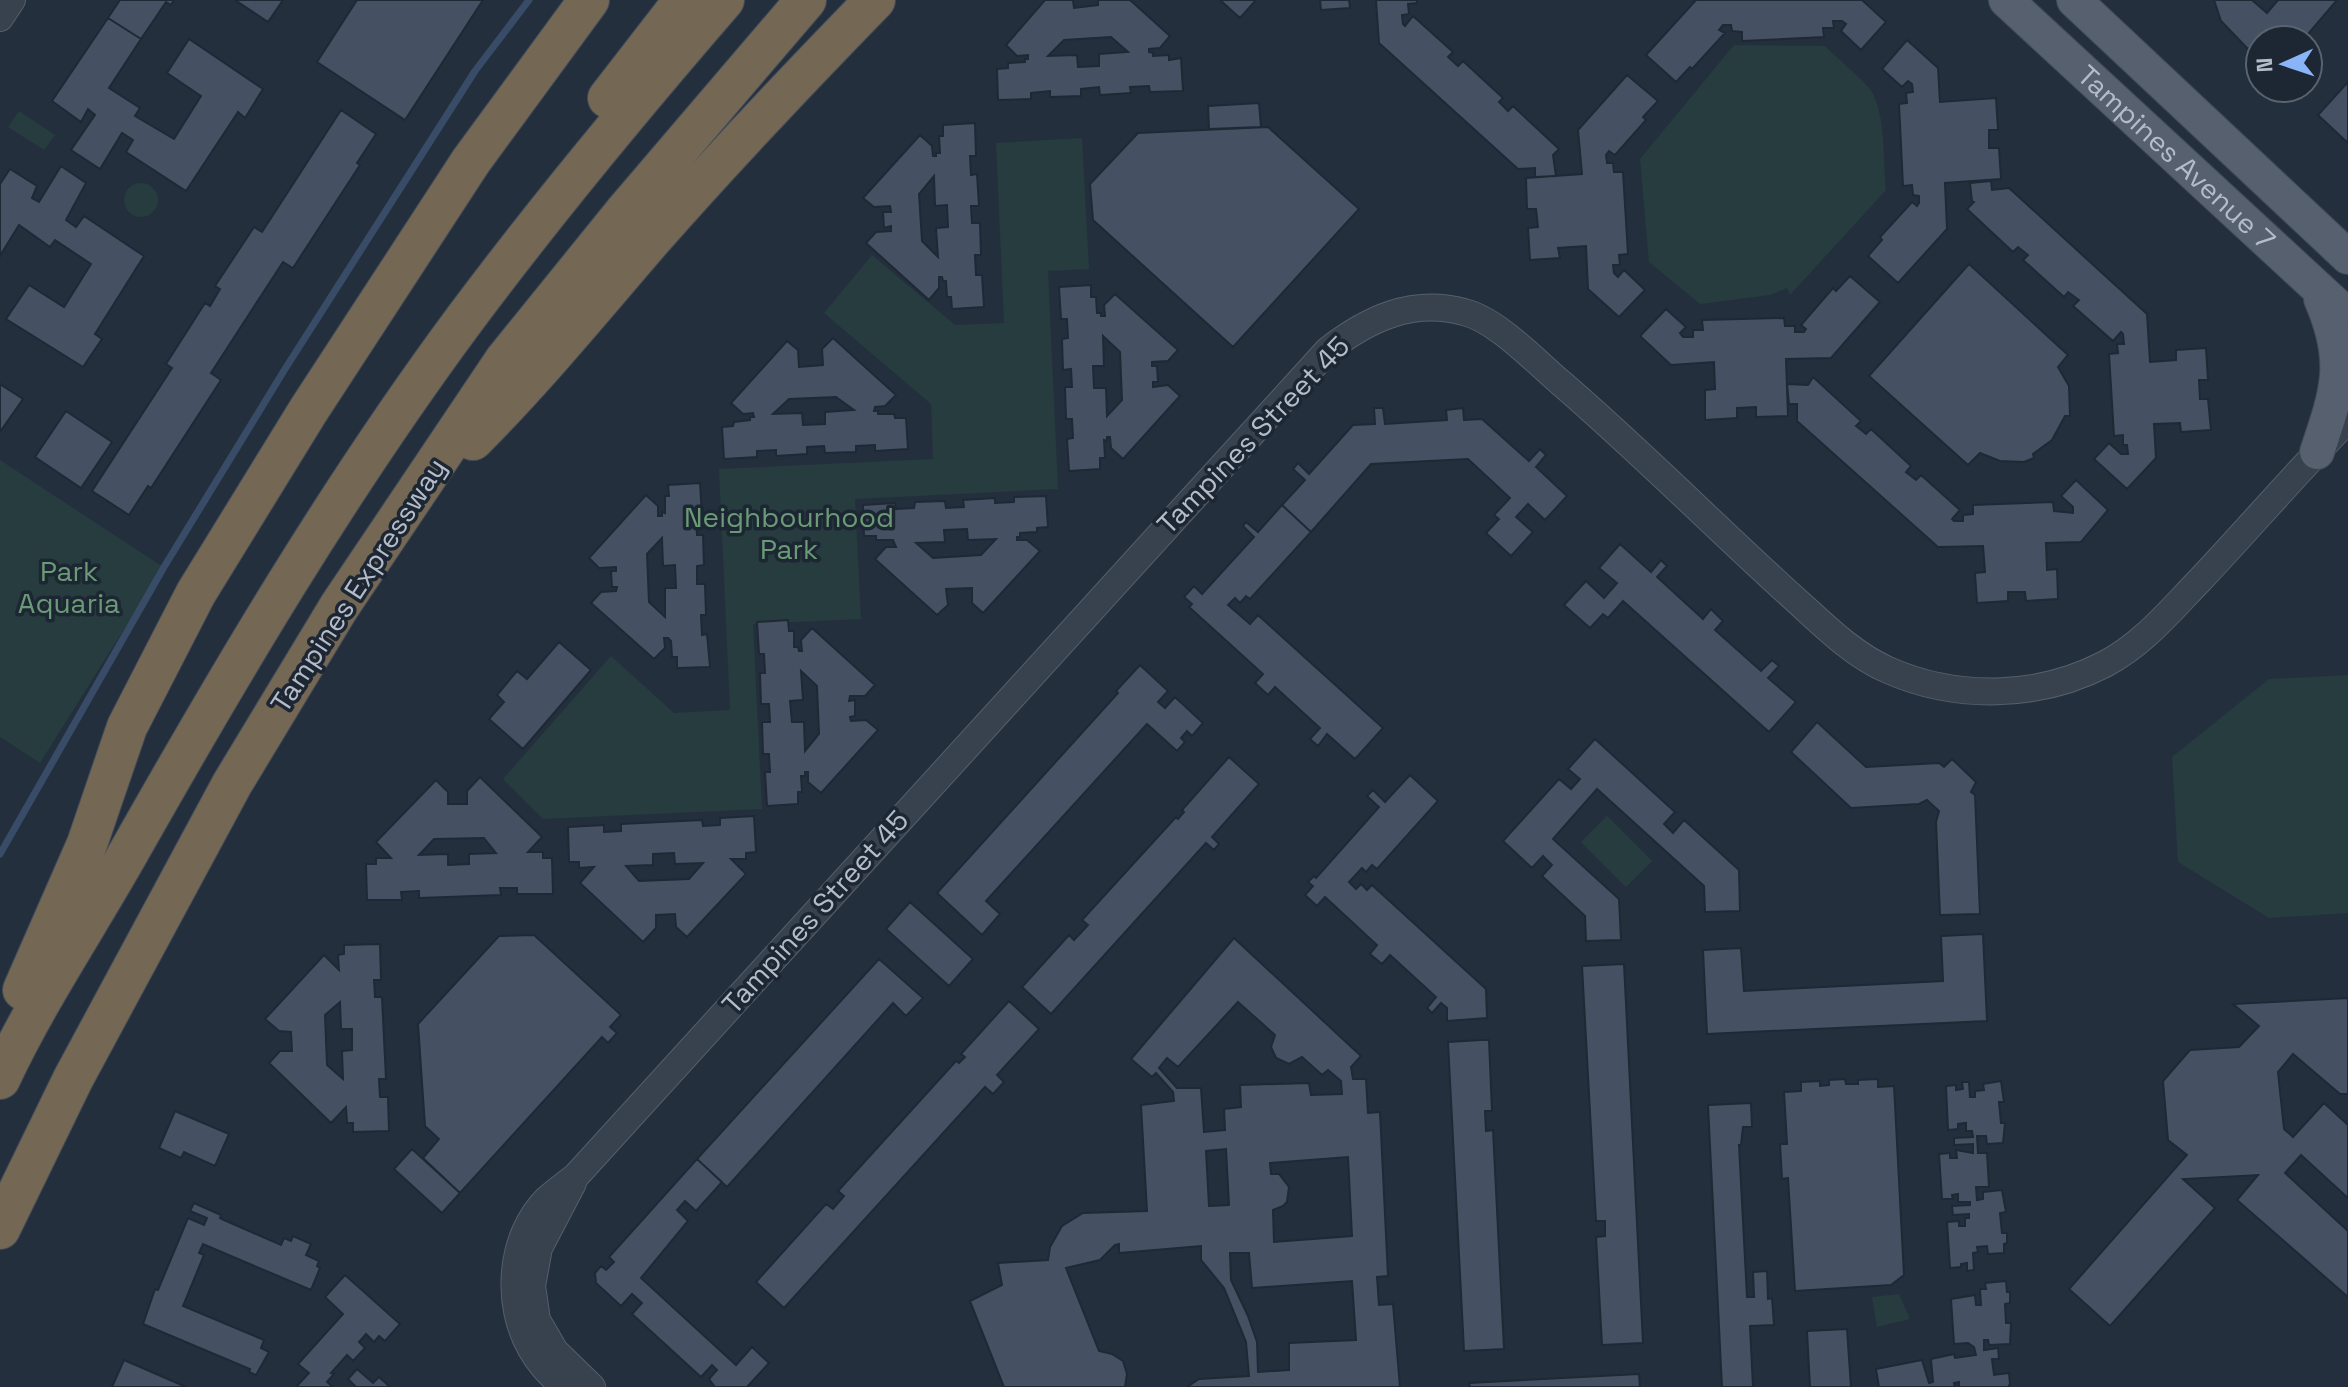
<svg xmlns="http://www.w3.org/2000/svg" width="2348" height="1387" font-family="'Space Grotesk',sans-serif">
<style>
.green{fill:#263c3f}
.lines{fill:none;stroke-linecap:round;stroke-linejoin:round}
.stream{stroke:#394c67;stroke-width:7}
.building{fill:#455162;stroke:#1f2835;stroke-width:2;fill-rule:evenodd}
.minor-casing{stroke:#565f6c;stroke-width:28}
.major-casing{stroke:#414a57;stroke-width:36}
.highway-casing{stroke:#434c59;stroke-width:42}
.minor{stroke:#38414e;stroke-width:26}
.major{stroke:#56606e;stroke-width:34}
.highway{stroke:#746855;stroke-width:40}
.labels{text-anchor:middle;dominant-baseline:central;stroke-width:7;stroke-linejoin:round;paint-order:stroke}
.street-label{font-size:28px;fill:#b4bcc9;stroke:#1d2633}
.park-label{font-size:28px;fill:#6b9a76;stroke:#1d2633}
</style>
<rect width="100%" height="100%" fill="#242f3e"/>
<path class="green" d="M1734 45 1825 46C1835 57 1870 84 1874 96 1886 123 1883 161 1886 190L1790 295 1787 288 1770 295 1700 304 1649 262 1640 159Z
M19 111 55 135 44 150 8 127Z
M1082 138 1089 269 1048 271 1058 489 855 499 861 619 753 624 762 809 543 819 503 779 611 656 674 713 730 710 719 469 933 459 931 404 824 313 872 255 955 325 1004 323 996 143Z
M124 200a17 17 0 1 1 34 0a17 17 0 1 1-34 0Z
M0 460 163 567 40 763 0 737Z
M2348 675V913L2269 918 2178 862 2172 757 2269 679Z
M1607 816 1652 861 1626 887 1581 842Z
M1899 1294 1910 1319 1877 1327 1872 1297Z"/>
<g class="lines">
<path class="stream" d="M0 854 164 567 285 369 475 71 529 0"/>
</g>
<path class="building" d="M120 0H174L171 5 166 2 141 39 108 18Z
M235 0H283L268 22Z
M357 0H483L405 120 317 62Z
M1045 0H1073L1074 8 1098 5V0H1130L1170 36 1160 48 1149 49V52L1153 53V56L1169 55V60L1181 58 1183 91 1150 92 1149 86 1130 87 1131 93 1100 95 1099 87 1081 89V96L1050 97V91L1031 93V99L998 100 997 69 1008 68V63L1025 62V59H1028V55L1017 56 1006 45ZM1111 37 1128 52 1099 54V66L1078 67 1077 55 1048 56 1064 40Z
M1220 0H1256L1240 18Z
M1320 0H1349L1350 8 1321 10Z
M1376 0H1417V3L1408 4 1409 14 1402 15 1403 24 1405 26 1413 16 1453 52 1448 57 1458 66 1463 61 1503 98 1499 102 1508 111 1513 106 1559 149 1553 155 1556 176 1535 177V168L1518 169 1379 43Z
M1696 0H1862L1886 22 1861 50 1841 31 1846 24 1842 21H1833L1834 28H1823L1824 37 1742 41V32L1732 31 1731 25H1723L1719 30 1725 33 1692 69 1690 67 1676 82 1646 55Z
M2214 0H2252L2267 13 2278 0H2337L2303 40H2285L2273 33 2248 49 2221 21Z
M108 18 141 39 109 88 140 108 135 116 174 139 201 96 167 73 189 39 263 89 245 118 238 112 186 191 126 152 133 140 122 133 100 169 71 150 95 115 88 109 81 122 52 101Z
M1907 40 1938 68 1940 102 1996 98 1998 130H1989V148H1999L2001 179 1945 183 1947 229 1898 283 1868 256 1882 240 1880 237 1912 202 1917 206 1919 203V196L1913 195 1912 185 1903 186 1899 104 1907 103 1906 93 1913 92 1912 84 1908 81 1902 87 1882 69Z
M1627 75 1658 101 1643 117 1646 120 1615 155 1609 151 1606 155 1607 163H1613L1614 172H1623L1628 254 1619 255 1620 265H1613L1614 273 1618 277 1624 270 1645 290 1619 317 1588 289 1586 246 1558 248 1560 258 1530 260 1528 228 1538 227 1536 209H1527L1526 178 1582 174 1578 130Z
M2348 82V143L2318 115Z
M1259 103 1261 127 1209 129 1208 106Z
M341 110 376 134 357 163 360 165 293 268 283 262 211 373 221 380 151 488 148 486 129 515 92 491 172 368 166 364 205 303 210 306 220 289 215 286 254 227 262 232Z
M975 123 976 156H970L971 175 977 174 979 206H971L972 223H980L981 255H975L976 275H982L984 307 952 309 951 297H947L946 281H943L942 277H939V288L929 300 866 243 876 232 891 231V226L884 228 883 212H891L890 206 874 207 863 198 920 135 932 146 933 156H936V153H940L939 136H943V125ZM934 176 935 206 947 205 948 227 936 228 938 257 922 241 919 194Z
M1268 127 1359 209 1233 347 1093 220 1090 184 1138 133Z
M61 166 86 183 66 220 76 227 84 216 144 256 95 334 102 339 83 367 6 319 29 285 64 307 91 264 55 240 50 247 19 225 0 256V184L10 169 37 186 32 198 39 202Z
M1991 181 1992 190 2009 188 2147 314 2150 362 2176 360V350L2206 348 2208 380H2199L2200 399H2208L2211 430 2181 432 2180 423 2154 424 2156 458 2127 489 2094 459 2109 443 2121 454H2128L2127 445H2123V435L2114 436 2109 354 2118 353 2117 344H2124L2123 334 2121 332 2113 341 2073 306 2079 300 2068 292 2064 297 2023 260 2028 255 2018 247 2013 252 1967 209 1974 202 1972 201 1970 183Z
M1969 264 2068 355 2058 367 2069 386 2070 416H2065L2052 440 2033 454 2034 458 2024 462 2000 461 1980 453 1968 465 1869 376Z
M1850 276 1880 302 1831 358 1786 359 1788 416 1756 417V407L1737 408V418L1705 420V390L1715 389 1714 362 1671 365 1640 336 1666 309 1686 327 1680 333 1683 337H1693V330H1703L1702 320 1784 318 1785 326H1795V332H1804L1806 329 1801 325 1833 288 1836 291Z
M1091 285V297H1096L1097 313H1101V316H1105L1104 305 1115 294 1178 350 1168 361 1152 362V366H1157L1158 382H1153V387L1168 385 1180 396 1123 459 1111 448 1110 437H1107V441L1104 440 1105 458H1100V469L1069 471 1067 439 1073 438 1072 419H1066L1065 387H1072L1071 369 1063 370 1062 339 1068 338 1067 319H1061L1059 287ZM1103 336 1120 352 1122 400 1107 416 1106 388H1094L1093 366H1104Z
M833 338 896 395 885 406 875 407 874 411H878V414H894L895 418H906L908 449 875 451V445L856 446V452L825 453 824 446 807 447V454L776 456V450L757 451V457L724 459 722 427 733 426 734 422 750 420V417H754L753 413 743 414 731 403 787 341 798 350 799 367 823 365 822 349ZM836 397 854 410 825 412V424L803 425 802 413 773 414 789 399Z
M1813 377 1861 421 1856 426 1866 434 1871 429 1911 466 1906 472 1916 480 1921 475 1960 510 1952 519 1954 521H1963V515L1973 514V505L2053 502 2054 511 2073 513V507L2061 496 2076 480 2108 510 2081 542 2046 543 2047 570 2057 569 2058 599 2026 601 2025 592H2008V601L1977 603 1975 573 1985 572 1983 546 1938 547 1797 421V404H1789L1787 384 1808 385Z
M0 384 23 399 0 432Z
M1374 408H1383L1385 424 1447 420 1446 410 1463 408 1464 420 1482 419 1529 461 1540 449 1546 455 1536 467 1567 496 1545 520 1528 504 1516 517 1533 532 1511 556 1486 533 1499 519 1494 515 1510 498 1468 459 1371 464 1311 532 1282 505 1305 480 1293 469 1298 463 1309 474 1353 425 1375 424Z
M66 411 112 442 81 488 35 457Z
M700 483 702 515 696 516 697 535H703L704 565 697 566V584H705L706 615H701L702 635 707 634 710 667 677 668V657H672L671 641 668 638H664L665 648 654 659 591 603 601 592 616 591 617 587H612L611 571H616V567L599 568 589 558 646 495 658 506V516H662V512L665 513V496H669L668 485ZM662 538 663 566 675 565 676 588H665V617L649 602 647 554Z
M1046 496 1048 527 1037 528V532L1020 533V537H1017V540H1027L1040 551 983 613 972 603V588L946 589 948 605 937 615 875 559 886 547H896L893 540H876V536H864L863 505 895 503 896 509 914 508 915 502 945 501 946 508 964 507 963 500 995 498V503L1014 502V497ZM967 529 968 540 996 539 981 555 933 558 916 543 945 542 944 530Z
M1282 505 1311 532 1250 599 1246 596 1240 603 1235 598 1228 605 1250 624 1258 615 1383 728 1355 759 1327 734 1318 746 1310 739 1320 728 1275 687 1268 695 1255 683 1263 674 1189 607 1192 604 1184 597 1194 586 1202 594 1254 537 1243 526 1246 522 1258 532Z
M1620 544 1651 572 1661 560 1667 566 1657 577 1703 619 1711 609 1723 621 1715 630 1761 671 1772 660 1779 666 1768 678 1796 702 1769 732 1623 601 1608 618 1603 614 1590 628 1564 605 1586 581 1604 598 1617 583 1599 568Z
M788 620 789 631H794V647H798L799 651H802L801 640 812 628 875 685 865 696H850L849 701 855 700V716L850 717 851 721 866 720 878 730 821 793 808 782V772H805V776H801L802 792H798V804L767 806 765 772H770L769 754H763L762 722H770L769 704H761L760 673H765L764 654H759L757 622ZM801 671 817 686 819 734 805 751 804 722H792L790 701 803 700Z
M559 642 591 670 523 749 489 719 504 702 497 695 517 671 527 679Z
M1140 665 1168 691 1158 702 1165 708 1175 697 1203 723 1192 736 1187 731 1181 738 1185 742 1177 751 1147 724 986 901 1000 914 982 935 937 893 1118 693 1116 691Z
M1817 722 1866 767 1939 763 1944 767 1952 759 1976 782 1971 792 1975 795 1980 914 1940 915 1936 822 1939 811 1927 800 1919 804 1851 808 1791 752Z
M1595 739 1675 812 1664 824 1673 833 1684 820 1739 870 1740 911 1705 912 1704 886 1597 789 1553 839 1619 899 1621 940 1586 941 1585 916 1542 876 1552 865 1543 856 1532 868 1503 841 1559 779 1571 789 1580 779 1568 769Z
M1229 757 1259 784 1212 837 1219 844 1214 850 1206 843 1051 1014 1022 987 1069 935 1074 940 1088 925 1082 920 1176 817 1178 819 1184 812 1182 810Z
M1410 775 1438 801 1377 869 1372 865 1366 872 1362 868 1349 882 1356 889 1361 884 1367 890 1372 885 1486 989 1487 1018 1447 1021V1008L1441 1003 1432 1013 1427 1008 1436 997 1390 955 1382 964 1370 954 1377 945 1325 897 1317 906 1305 895 1313 886 1308 882 1314 876 1316 878 1379 807 1367 796 1373 790 1385 802Z
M480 777 542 837 528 852H543V858H552L553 894H517V888H500L501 895 419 898V891L401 892 402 900H367L366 864H376V858H391L376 842 436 780 448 792V804H467V791ZM484 838 496 853 469 854V864L448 865V854L419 855 434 839Z
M754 816 756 852 746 853V859H731L746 874 687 937 676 927 675 914 656 915V928L643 942 580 883 594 867 579 868V862H569L568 827 604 825V832L621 831V824L702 820 703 826 720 825V818ZM674 853 675 864 703 863 689 879 639 881 626 866 653 865V854Z
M910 902 973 959 949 986 886 929Z
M1983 934 1987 1021 1707 1034 1703 950 1741 948 1744 991 1943 981 1941 936Z
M534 935 621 1015 610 1027 617 1033 608 1043 602 1037 460 1193 423 1158 439 1139 425 1126 418 1024 499 936Z
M1234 938 1361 1056 1351 1067 1353 1079H1366L1368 1113 1380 1112 1388 1276 1377 1277 1379 1305 1393 1304 1400 1387H1187L1199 1379 1249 1376 1246 1342 1224 1288 1201 1260V1246L1119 1253V1244L1115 1245 1100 1260 1066 1268 1099 1351 1112 1354 1123 1361 1127 1374 1125 1387H1004L970 1301 1002 1285 998 1263 1048 1260 1050 1247 1062 1226 1083 1213 1147 1211 1141 1105 1174 1101 1173 1092 1156 1073 1152 1077 1131 1059ZM1238 1002 1275 1035 1271 1047 1276 1058 1289 1064 1302 1057 1322 1075 1328 1070 1341 1081 1342 1094 1311 1095 1309 1083 1240 1085 1241 1107 1224 1109 1225 1130 1204 1132 1201 1088H1177L1159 1068 1167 1058 1178 1067ZM1226 1149 1229 1205 1209 1206 1206 1151ZM1348 1157 1352 1236 1274 1242 1273 1210 1283 1206 1287 1202 1289 1187 1279 1174H1271L1270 1163ZM1230 1253H1249L1252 1288 1352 1281 1356 1340 1289 1343V1370L1258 1372 1257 1342 1248 1316 1231 1280Z
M380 944 381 980H374L375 997H382L386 1079H379L380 1097H388L389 1131 353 1132V1123H347L346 1107 331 1123 269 1063 280 1051H292L291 1032 279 1031 265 1019 324 955 339 970 338 955 344 954V945ZM340 1002 341 1029H352V1050L342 1051 343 1079 327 1065 325 1015Z
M879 959 923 998 906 1016 893 1003 727 1187 697 1159Z
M1624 964 1643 1343 1602 1345 1596 1237 1605 1236V1221H1596L1582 966Z
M2348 998V1094H2340L2293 1054 2278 1072 2284 1129 2293 1137 2324 1103 2348 1125V1198L2301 1155 2285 1173 2348 1231V1297L2237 1200 2258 1175 2183 1179 2215 1208 2110 1326 2069 1289 2187 1155 2168 1140 2163 1081 2190 1050 2239 1047 2259 1026 2233 1004Z
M1009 1001 1039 1029 997 1075 1004 1082 993 1094 985 1087 784 1308 756 1282 826 1204 833 1209 844 1196 838 1191 956 1061 959 1063 965 1057 961 1054Z
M1481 1040H1489L1492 1111H1485L1486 1131 1493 1130 1504 1349 1464 1351 1448 1042Z
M1845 1079 1846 1084H1858V1080L1878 1079V1087L1894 1086 1904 1275 1891 1285 1795 1291 1788 1178 1782 1179 1780 1144H1787L1784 1092 1801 1091V1082L1820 1081V1086L1829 1085V1080Z
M2001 1081 2004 1102H1999L2001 1123H2005L2003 1143 1987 1144 1986 1136H1977L1978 1153H1987L1989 1187H1976L1977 1200 1983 1199V1192L2002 1190 2006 1212 2000 1213 2002 1233H2007V1243L2004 1244V1253L1988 1254 1987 1246 1977 1247 1978 1252 1973 1253 1974 1270 1967 1271V1263L1961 1264V1267L1950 1268 1947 1222 1959 1221V1226H1965V1218H1969V1214L1953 1215 1952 1206 1970 1205V1202H1958V1194L1952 1195 1953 1199H1942L1939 1154 1950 1153V1158H1957L1956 1150 1973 1153V1144L1954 1145V1138L1973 1137 1972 1131H1966V1123L1958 1124V1129L1948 1130 1946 1086 1956 1085V1090L1963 1089 1962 1082H1969L1970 1097H1975V1091L1984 1090 1983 1084Z
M1751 1103 1752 1127H1743L1741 1145H1739L1747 1297H1754L1753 1272 1767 1271 1768 1299 1772 1298 1774 1325 1750 1326 1753 1387H1722L1708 1105Z
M175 1111 229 1134 215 1166 184 1152 181 1158 159 1148Z
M412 1149 460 1193 442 1213 394 1169Z
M697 1159 722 1182 696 1211 685 1201 677 1210 688 1221 641 1278 736 1365 752 1347 769 1363 747 1387H715L709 1379 717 1370 712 1365 701 1377 632 1314 642 1303 632 1294 621 1306 596 1283 595 1273 601 1266 606 1270 614 1262 609 1257Z
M194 1203 221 1215 220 1218 224 1220 281 1245 284 1238 291 1241 293 1236 311 1244 306 1255 319 1261 317 1266 320 1268 311 1290 203 1244 199 1253 204 1255 183 1306 264 1340 261 1348 269 1352 256 1375 249 1372 250 1369 143 1324 155 1289 158 1290 188 1218 204 1225 207 1218 190 1211Z
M345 1275 400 1324 385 1341 379 1336 374 1342 366 1334 359 1342 365 1348 353 1361 347 1355 331 1373 334 1374 327 1382 333 1387H296L309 1373 298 1364 343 1314 325 1297Z
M2006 1281 2007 1292H2010V1303L2005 1304 2006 1323H2011L2010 1344 1989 1345 1988 1340H1984V1350L1998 1348 1999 1359H1992L1994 1375 2009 1373 2010 1384 2008 1387H1959V1382L1954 1383 1955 1387H1879L1876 1369 1922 1360 1929 1383 1933 1382 1931 1359 1954 1354 1955 1358 1976 1355 1974 1347 1968 1343 1954 1344 1951 1299 1975 1295 1976 1305H1981L1980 1289H1986L1985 1283Z
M1847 1329 1851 1387H1810L1807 1331Z
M124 1360 186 1387H112Z
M357 1369 373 1383 379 1377 390 1387H356L348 1379Z
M1639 1374 1640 1387H1470L1469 1383Z"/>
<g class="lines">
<defs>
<path id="minor" d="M0 18 12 0
M573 1183 539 1248 532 1286 537 1320 555 1351 592 1387
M563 1387C551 1375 539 1364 531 1349 505 1304 509 1237 547 1199 556 1191 567 1183 576 1176L1328 350C1368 319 1412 298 1464 312 1497 320 1535 361 1561 383 1639 450 1711 523 1787 592 1818 619 1849 653 1888 670 1956 700 2038 699 2105 664 2143 644 2170 611 2200 580 2250 527 2297 472 2348 420"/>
<g id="major">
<path id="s1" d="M2006 0 2348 316"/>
<path d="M2074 0 2348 257"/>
<path d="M2317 452C2338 390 2348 361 2321 299"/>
</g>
<path id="highway" d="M608 98 684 0
M473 440C536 377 593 307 651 240 723 158 799 78 875 0
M23 990 87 844 127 727 196 593 308 411 471 161 589 0
M0 1079C36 1002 84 931 126 857 230 673 338 490 464 320 546 210 634 104 724 0
M0 1229 73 1079 232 784 339 607 505 360 624 213 806 0"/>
</defs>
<use href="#minor" class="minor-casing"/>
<use href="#major" class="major-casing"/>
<use href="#highway" class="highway-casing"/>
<use href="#minor" class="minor"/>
<use href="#major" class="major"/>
<use href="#highway" class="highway"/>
</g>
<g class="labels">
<g class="street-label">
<text stroke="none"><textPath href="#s1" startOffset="232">Tampines Avenue 7</textPath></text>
<text transform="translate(1253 435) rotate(-46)">Tampines Street 45</text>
<text transform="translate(358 585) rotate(-57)">Tampines Expressway</text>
<text transform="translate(815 912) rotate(-48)">Tampines Street 45</text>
</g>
<g class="park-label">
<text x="789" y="517">Neighbourhood<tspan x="789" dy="32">Park</tspan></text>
<text x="69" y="571">Park<tspan x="69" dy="32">Aquaria</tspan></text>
</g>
</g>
<g transform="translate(2284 64) rotate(267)"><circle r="38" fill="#1d2633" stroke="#59626f" stroke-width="2"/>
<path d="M0-6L14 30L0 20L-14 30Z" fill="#8ab4f8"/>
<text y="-12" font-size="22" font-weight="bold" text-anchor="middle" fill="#b4bcc9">N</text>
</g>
</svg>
